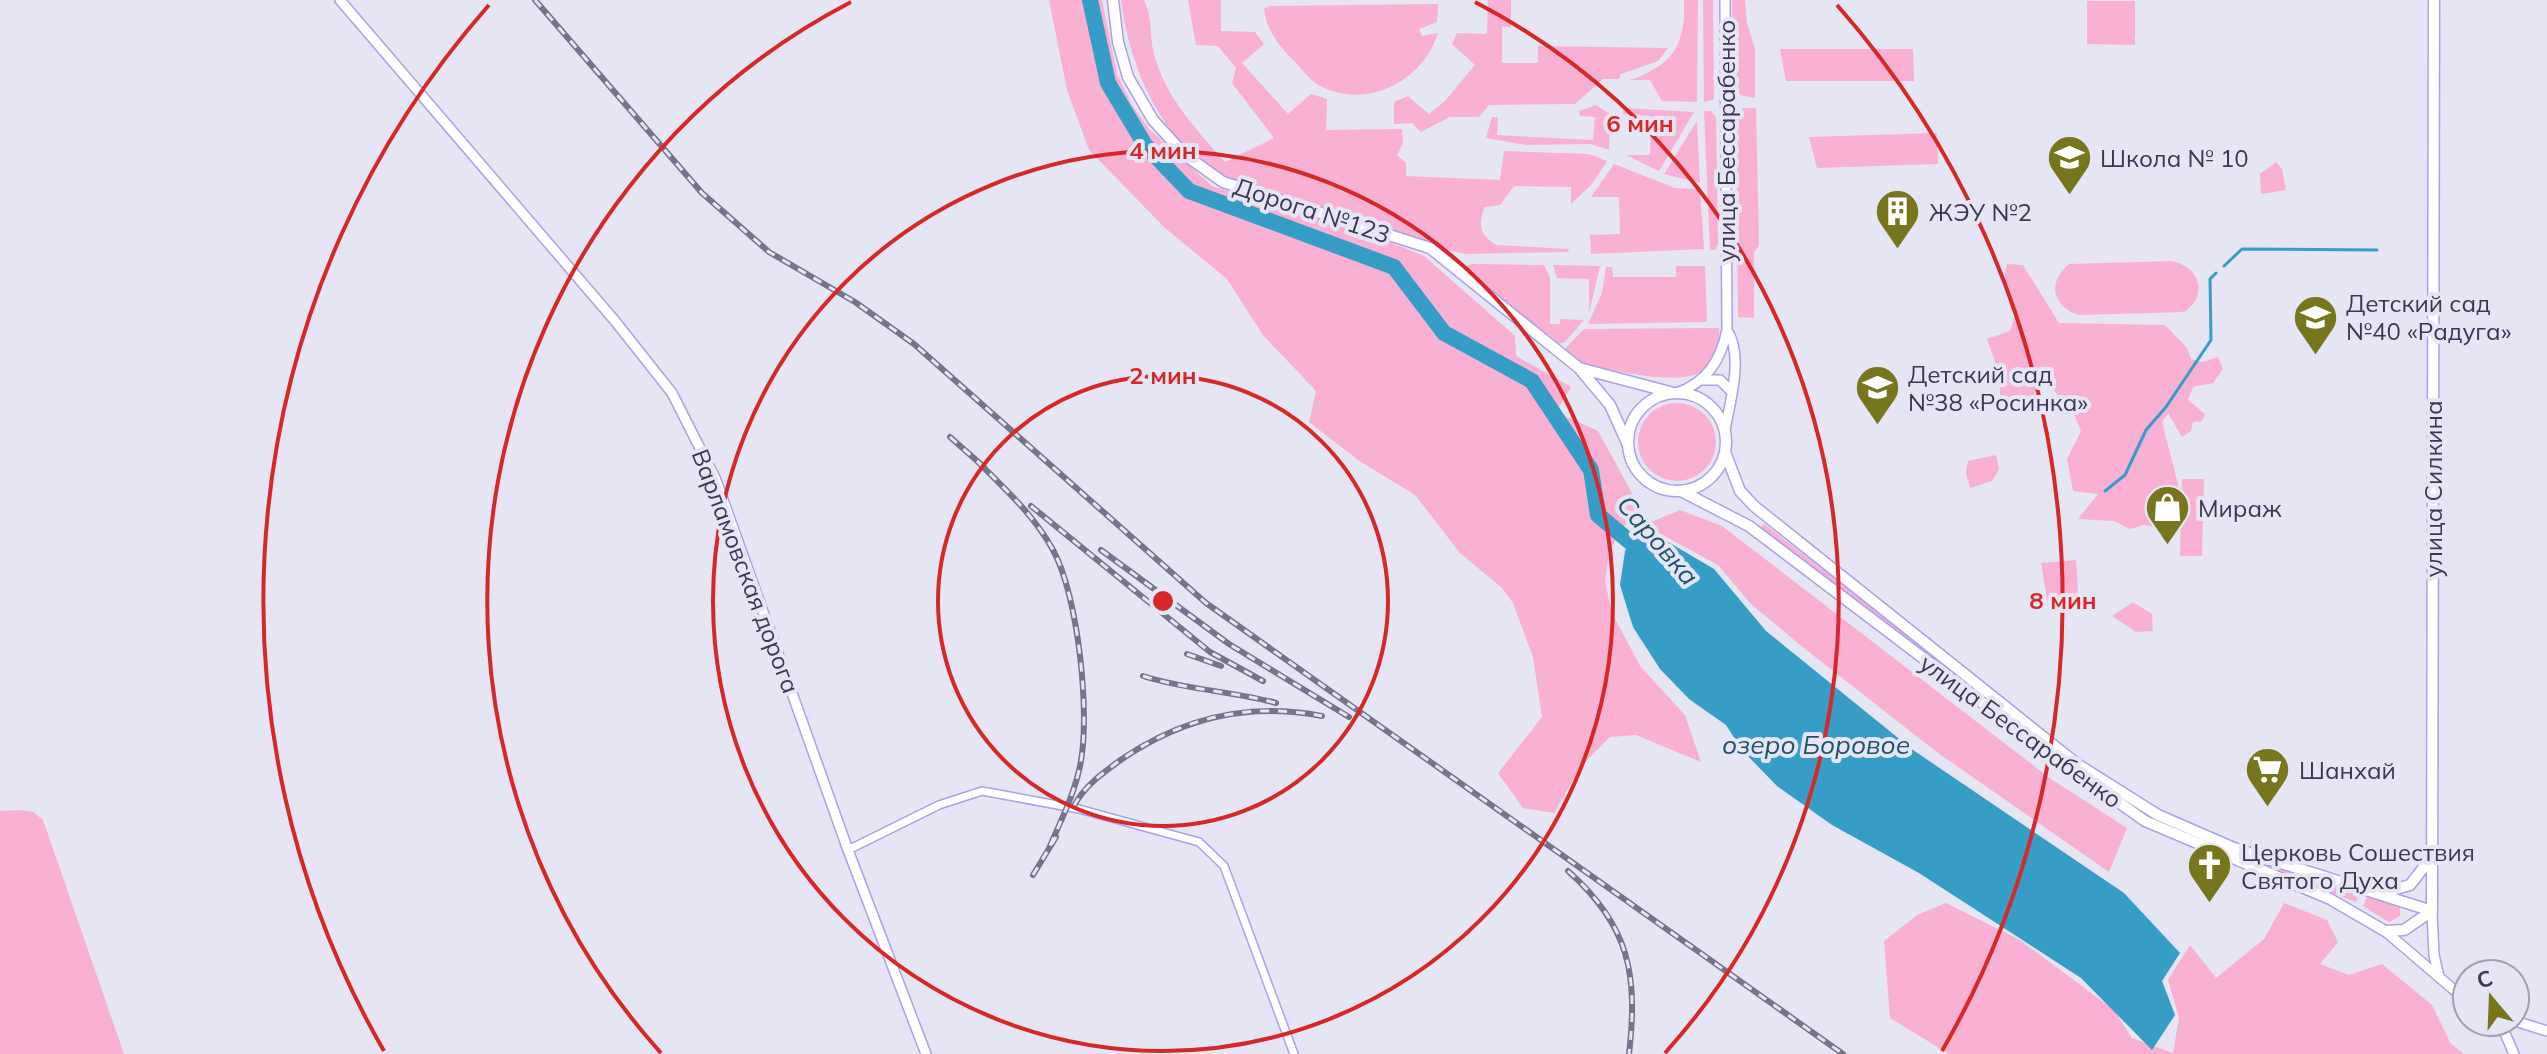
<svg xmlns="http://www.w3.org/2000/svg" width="2547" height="1054" font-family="Mulish,sans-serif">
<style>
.green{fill:#f8b0d3}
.water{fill:#359dc6}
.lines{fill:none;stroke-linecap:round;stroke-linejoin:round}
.stream{stroke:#359dc6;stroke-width:3}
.river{stroke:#359dc6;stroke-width:16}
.minor-casing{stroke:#aaa2e9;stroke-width:10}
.tertiary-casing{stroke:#aaa2e9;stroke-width:12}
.secondary-casing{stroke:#aaa2e9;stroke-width:13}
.minor{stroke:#fff;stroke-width:7}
.tertiary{stroke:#fff;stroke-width:9}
.secondary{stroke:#fff;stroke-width:10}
.rail-casing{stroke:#76738c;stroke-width:6}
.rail{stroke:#e6e5f4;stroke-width:3;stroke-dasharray:9;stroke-linecap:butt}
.ring{fill:none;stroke:#d62828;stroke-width:4}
.labels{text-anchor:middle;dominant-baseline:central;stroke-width:8;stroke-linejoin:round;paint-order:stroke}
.street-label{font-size:24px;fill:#3b3755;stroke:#e6e5f4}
.poi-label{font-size:24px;fill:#3b3755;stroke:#e6e5f4;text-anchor:start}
.water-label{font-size:26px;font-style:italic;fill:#1d546a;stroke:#e6e5f4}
.centre{fill:#d62828;stroke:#e6e5f4;stroke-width:4}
.ring-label{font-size:24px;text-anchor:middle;font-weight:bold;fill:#d62828;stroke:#e6e5f4;stroke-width:8;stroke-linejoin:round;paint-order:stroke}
</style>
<rect width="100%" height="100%" fill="#e6e5f4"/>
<path class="green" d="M1049 0H1102L1117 74 1132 105 1149 129 1212 186 1372 235 1424 256 1515 336 1516 356 1571 387 1556 412 1598 431 1638 504 1609 551 1605 582 1612 613 1640 666 1685 715 1701 762 1636 735 1610 737 1581 766 1554 813 1523 808 1498 773 1542 717 1533 657 1513 603 1501 587 1460 553 1415 495 1358 460 1309 422 1316 391 1263 335 1227 279 1165 228 1089 150 1067 90Z
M1121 0H1144C1153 18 1149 36 1154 54 1165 97 1197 130 1225 162L1274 138 1232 83 1236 68 1218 46 1196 45 1188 0H1221V31L1255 32 1264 44 1242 63 1288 114 1311 94 1327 99 1326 130 1402 129 1403 143 1397 155 1406 163V176L1500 180 1504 151 1589 154 1607 161 1592 184 1571 204V187L1514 186 1500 205 1485 207C1477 224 1480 236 1497 245L1569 249 1568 252 1467 254 1441 249C1392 231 1341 215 1290 199 1270 193 1245 188 1226 178 1161 143 1130 69 1121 0Z
M1488 0H1511V27H1502V63H1538V46L1668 48 1658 61 1621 74 1619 79H1603L1575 104 1489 105 1479 117H1450L1421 132 1412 123 1394 124V102L1408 96 1429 114 1445 101 1475 65 1452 44 1457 33 1487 34Z
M1684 0H1698L1697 102 1662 101 1650 80H1630C1672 65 1686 46 1684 0Z
M1703 0H1713L1714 99 1704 102Z
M1732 0H1745L1747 23 1755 49V98L1740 95 1734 84Z
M2087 1H2135V45L2087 44Z
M1438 4 1437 22 1419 29 1422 36 1438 33C1423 81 1368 110 1320 86 1310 81 1302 69 1294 61 1279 46 1266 29 1264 9L1269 6Z
M1913 49 1914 81H1786L1780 49Z
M1596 105 1610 114 1609 150 1591 144 1526 145 1486 138 1492 117H1498L1497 135 1593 140 1595 117 1580 116 1579 111Z
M1624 108 1694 112 1659 171 1626 155H1650L1651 116 1623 114Z
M1743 108H1756L1759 246 1754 252V318L1738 317 1736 118Z
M1704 111H1711L1716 117 1718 245 1715 250H1710Z
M1697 121 1700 183 1664 174Z
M1937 133 1938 164 1817 168 1809 137Z
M2276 162 2282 169 2286 190 2261 194 2260 174Z
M1614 164 1675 188 1700 189 1704 249 1591 254 1590 235 1620 234 1619 197H1591Z
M2172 261C2200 267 2209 295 2184 312L2079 315C2052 307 2047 282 2069 264Z
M1472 264 1544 265 1550 278V324H1560V319L1584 320 1565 342 1553 346 1461 268Z
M2007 264 2023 265 2059 323 2165 325 2187 348 2191 359 2202 362 2218 357 2223 369 2213 383 2193 387 2188 400 2205 414 2202 421 2193 422 2191 431 2182 437 2168 413 2162 422 2178 484 2179 506 2171 515 2169 529 2144 525 2130 529 2114 521 2078 519 2098 494 2073 491 2067 459 2081 431 2069 402 2062 400 2042 376 2028 410 2000 397V376L1987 339 2010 331 2016 312 2004 280Z
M1553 265 1600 266 1589 313V279L1557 278Z
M1676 266H1705L1707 322 1588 324 1602 293 1606 267H1612L1613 277H1676Z
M1719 328C1722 387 1674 380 1633 374 1609 370 1583 367 1563 351L1584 329Z
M1638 442a39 39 0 1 1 78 0a39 39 0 1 1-78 0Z
M1996 455 1999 469 1992 481 1970 488 1966 473 1968 461Z
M2182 479H2204L2202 556H2180Z
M1680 510 1722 526 2051 779 2127 828 2109 872 1938 753 1800 645 1751 604 1718 565 1644 525Z
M1764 524 2028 726 2025 730 1761 528Z
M2076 560 2078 590 2069 608 2049 611 2041 563Z
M2133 602 2152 614 2153 631 2136 632 2112 616Z
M19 810 33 812 43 820 124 1054H0V811Z
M2201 838 2360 890 2356 902 2199 843Z
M2369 893 2400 906V916L2389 922 2363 906Z
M1946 903 2020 940 2114 1010 2132 1038 2173 1053 2179 1018 2168 980 2190 945 2216 978 2264 939 2284 903 2327 920 2338 942 2320 964 2349 975 2382 964 2432 1005 2451 1044 2464 1054H1949L1890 1018 1884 941 1917 915Z"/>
<path class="water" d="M1638 532 1658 536 1714 569 1766 631 1913 750 2124 893 2180 953 2162 981 2175 1015 2152 1050 2081 978 1919 873 1832 825 1777 786 1742 750 1726 725 1689 699 1660 669 1633 627 1620 585 1625 551Z"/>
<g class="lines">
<path class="stream" d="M2224 266 2242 249 2377 250
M2105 491 2125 475 2146 430 2166 407 2211 340 2210 279 2216 273"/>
<path class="river" d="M1090 0 1108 83 1145 145 1189 191 1394 267 1444 333 1532 381 1591 470 1598 515 1647 556"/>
<defs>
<path id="minor" d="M848 850 939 805 982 791 1079 809 1199 842 1224 866 1294 1054"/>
<path id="tertiary" d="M340 0 615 321 672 393 716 480 848 850 926 1054
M1702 380H1720L1732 392
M1677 393C1707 382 1721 360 1727 330L1725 0
M1725 430C1730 402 1744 355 1727 330
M2432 911 2434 955 2439 977
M2385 931 2467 1001
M2515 1021 2547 1031
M2500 1022 2514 1054"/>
<path id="secondary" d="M1113 0 1118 42 1128 77 1153 120 1185 155 1223 182 1430 248 1579 368 1610 405 1628 445
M1579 368 1670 392
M1628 442a49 49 0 1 1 98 0a49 49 0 1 1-98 0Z
M1725 452 1740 491 1754 506 2077 764 2158 815 2234 848 2432 911
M1681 491 1749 526 2026 736 2145 821 2330 899 2385 931 2404 930 2432 911
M2385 892 2410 885 2431 858
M2432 911 2434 0"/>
</defs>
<use href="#minor" class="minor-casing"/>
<use href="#tertiary" class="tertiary-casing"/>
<use href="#secondary" class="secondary-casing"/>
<use href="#minor" class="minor"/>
<use href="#tertiary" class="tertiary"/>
<use href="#secondary" class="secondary"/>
<defs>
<path id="rail" d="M535 0 702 193 769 252 855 302 914 344 1206 603 1843 1054
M950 437 984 467
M977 461C1005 489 1034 515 1053 550 1078 595 1091 715 1080 766 1074 795 1061 820 1050 846
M1031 506 1210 652 1263 681
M1101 550 1229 644 1349 717
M1187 654 1221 666
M1143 676C1187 690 1232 691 1276 703
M1074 806C1084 786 1104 772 1122 759 1184 717 1249 702 1322 716
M1568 871C1630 926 1638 975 1629 1054
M1033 875 1056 837"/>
</defs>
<use href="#rail" class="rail-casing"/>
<use href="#rail" class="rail"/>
</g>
<g class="ring">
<circle cx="1163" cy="601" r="225"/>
<circle cx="1163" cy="601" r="450"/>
<path d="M661 1053A675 675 0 0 1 851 2M1475 2A675 675 0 0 1 1665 1053"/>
<path d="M384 1051A900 900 0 0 1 489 5M1837 5A900 900 0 0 1 1942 1051"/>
</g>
<defs>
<symbol id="school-pin" viewBox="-11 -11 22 30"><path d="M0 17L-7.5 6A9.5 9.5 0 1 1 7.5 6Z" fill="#77761c" stroke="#e6e5f4"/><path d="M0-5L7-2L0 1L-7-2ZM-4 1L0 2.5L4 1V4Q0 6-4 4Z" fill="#fff"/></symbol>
<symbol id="building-pin" viewBox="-11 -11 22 30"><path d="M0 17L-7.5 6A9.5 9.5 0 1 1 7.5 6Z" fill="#77761c" stroke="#e6e5f4"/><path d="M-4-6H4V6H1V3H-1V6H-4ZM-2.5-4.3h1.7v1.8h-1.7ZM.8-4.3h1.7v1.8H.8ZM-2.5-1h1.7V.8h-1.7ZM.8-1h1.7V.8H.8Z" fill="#fff"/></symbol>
<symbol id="shop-pin" viewBox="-11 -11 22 30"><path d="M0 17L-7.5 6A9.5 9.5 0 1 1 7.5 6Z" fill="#77761c" stroke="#e6e5f4"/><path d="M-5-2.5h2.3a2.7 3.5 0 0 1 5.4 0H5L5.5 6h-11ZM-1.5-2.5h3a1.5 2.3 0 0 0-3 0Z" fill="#fff"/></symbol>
<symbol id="supermarket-pin" viewBox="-11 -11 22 30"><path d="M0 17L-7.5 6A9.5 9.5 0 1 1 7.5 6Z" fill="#77761c" stroke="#e6e5f4"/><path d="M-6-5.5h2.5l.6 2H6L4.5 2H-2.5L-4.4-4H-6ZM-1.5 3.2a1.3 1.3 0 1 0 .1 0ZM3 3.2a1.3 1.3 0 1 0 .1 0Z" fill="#fff"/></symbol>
<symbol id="church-pin" viewBox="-11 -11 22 30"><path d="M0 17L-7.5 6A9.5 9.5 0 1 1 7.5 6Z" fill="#77761c" stroke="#e6e5f4"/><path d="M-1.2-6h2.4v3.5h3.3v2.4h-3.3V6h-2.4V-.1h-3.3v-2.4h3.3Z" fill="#fff"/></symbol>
</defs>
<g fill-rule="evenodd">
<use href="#school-pin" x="2044" y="132" width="51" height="69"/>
<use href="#building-pin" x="1872" y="186" width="51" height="69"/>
<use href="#school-pin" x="2290" y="292" width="51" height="69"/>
<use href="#school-pin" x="1852" y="362" width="51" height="69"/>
<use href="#shop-pin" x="2142" y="482" width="51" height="69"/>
<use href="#supermarket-pin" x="2242" y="744" width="51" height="69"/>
<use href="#church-pin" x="2184" y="840" width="51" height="69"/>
</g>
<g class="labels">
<g class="street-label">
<text transform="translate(1726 141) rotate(-90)">улица Бессарабенко</text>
<text transform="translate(1312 210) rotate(18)">Дорога №123</text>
<text transform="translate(2433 489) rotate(-90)">улица Силкина</text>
<text transform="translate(746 571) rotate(69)">Варламовская дорога</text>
<text transform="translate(2021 731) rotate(36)">улица Бессарабенко</text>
</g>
<g class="poi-label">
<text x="2100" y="158">Школа № 10</text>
<text x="1929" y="212">ЖЭУ №2</text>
<text x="2346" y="303">Детский сад<tspan x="2346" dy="28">№40 «Радуга»</tspan></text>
<text x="1908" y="374">Детский сад<tspan x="1908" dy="28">№38 «Росинка»</tspan></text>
<text x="2198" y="508">Мираж</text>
<text x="2299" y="770">Шанхай</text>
<text x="2241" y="852">Церковь Сошествия<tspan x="2241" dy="28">Святого Духа</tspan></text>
</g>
<g class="water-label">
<text transform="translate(1658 540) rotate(49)">Саровка</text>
<text x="1816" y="744">озеро Боровое</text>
</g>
</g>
<circle cx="1163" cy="601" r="12" class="centre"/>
<g class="ring-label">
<text x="1640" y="132">6 мин</text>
<text x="1163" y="159">4 мин</text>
<text x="1163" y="384">2 мин</text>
<text x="2063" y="609">8 мин</text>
</g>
<g transform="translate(2491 998) rotate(341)"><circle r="38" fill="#e6e5f4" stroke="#a29fb4" stroke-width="2"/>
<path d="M0-6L14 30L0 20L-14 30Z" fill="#77761c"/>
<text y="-12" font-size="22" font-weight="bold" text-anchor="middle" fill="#3b3755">С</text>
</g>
</svg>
